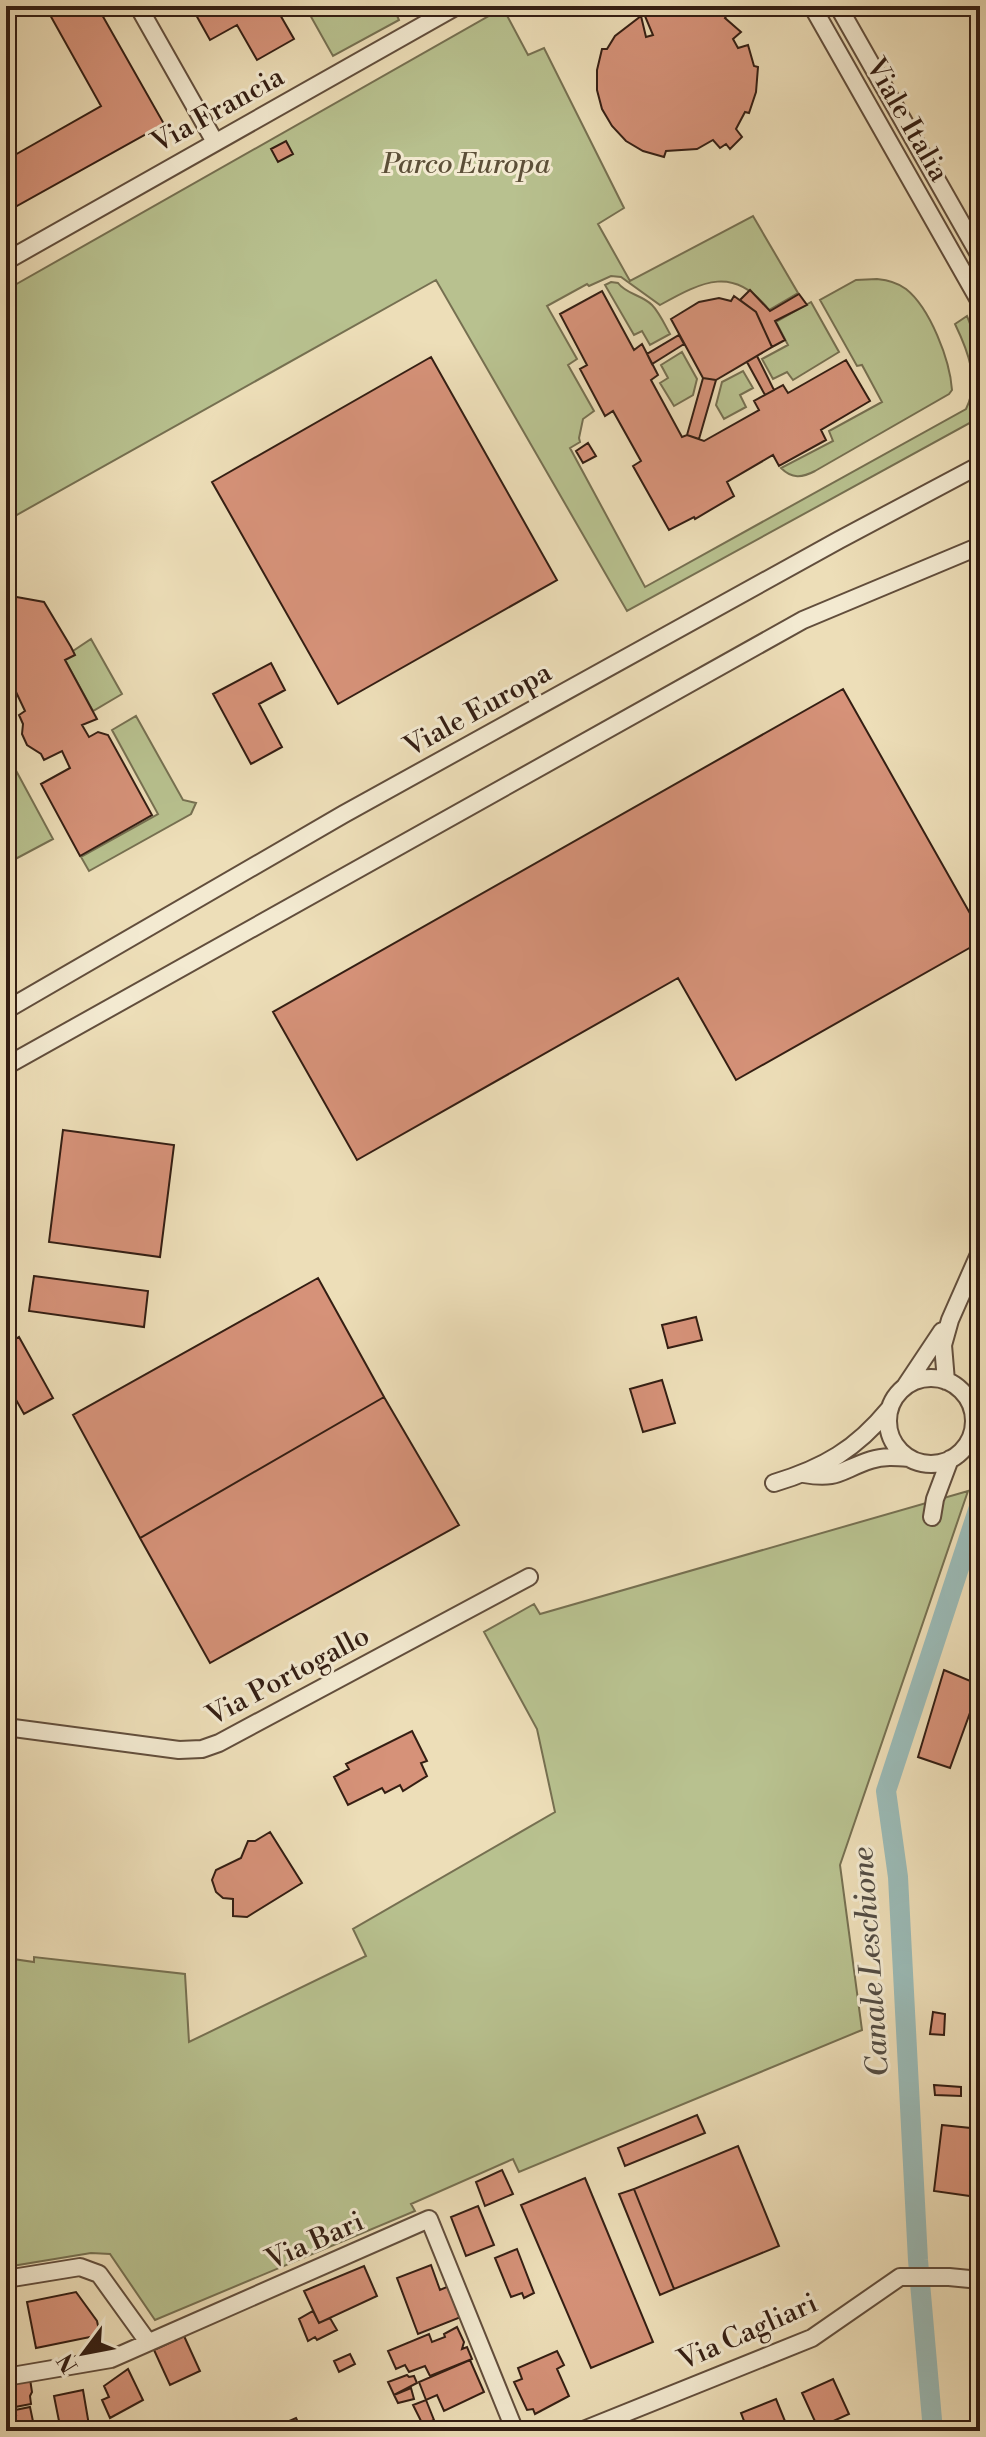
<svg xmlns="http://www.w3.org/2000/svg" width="986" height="2437" font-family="'Libre Bodoni',serif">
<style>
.green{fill:#b8c18f;stroke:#767051;stroke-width:2}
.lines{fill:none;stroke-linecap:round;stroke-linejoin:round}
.canal{stroke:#9bbbb7;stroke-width:20}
.building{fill:#d69279;stroke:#341e13;stroke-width:2}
.minor-casing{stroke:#624e3c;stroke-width:20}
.minor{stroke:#f3ead1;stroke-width:16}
.labels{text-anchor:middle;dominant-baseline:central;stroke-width:6;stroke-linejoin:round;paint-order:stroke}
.street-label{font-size:28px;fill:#341e13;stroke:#f3ead1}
.park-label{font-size:28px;font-style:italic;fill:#5c4f38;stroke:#f3ead1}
.water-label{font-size:30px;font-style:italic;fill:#534d44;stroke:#f3ead1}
</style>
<rect width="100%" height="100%" fill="#eddeb8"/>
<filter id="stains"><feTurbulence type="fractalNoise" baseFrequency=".0025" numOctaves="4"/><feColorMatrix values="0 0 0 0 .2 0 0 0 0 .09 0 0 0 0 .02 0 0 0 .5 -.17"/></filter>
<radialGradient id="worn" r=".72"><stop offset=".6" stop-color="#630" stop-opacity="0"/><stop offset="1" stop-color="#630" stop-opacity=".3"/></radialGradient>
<path class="green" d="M305 6H408L395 11 399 20 333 56Z
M503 8 528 55 544 48 624 208 598 224 630 281 753 216 798 293 769 310C734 265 703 281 660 305L621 277 611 276 589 286 587 284 547 306 577 359 568 365 594 411 583 419 579 438 580 442 570 448 645 587 966 409C980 381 968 351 955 324L967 316 980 350V413L977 419 627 611 436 280 6 521V290Z
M877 279C887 280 897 282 906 289 930 308 950 360 952 390L949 394 815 471C802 478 792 479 781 468L833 441 829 431 882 402 862 365 857 366 820 300 856 280Z
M611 282 618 283C626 294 642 295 652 305 659 312 665 325 670 334L650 345 642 331 634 335 605 285Z
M811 302 839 352 793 380 787 372 773 379 762 359 788 345 776 322Z
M682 352 697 379 693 395 674 406 660 383 668 378 661 365Z
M743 371 753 388 740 395 746 407 724 419 716 405 722 382Z
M91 639 122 694 93 711 65 660 73 651Z
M136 716 183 800 196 803 191 814 89 871 81 857 158 814 112 730Z
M6 752 53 839 6 864Z
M968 1491 840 1865 862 2030 519 2172 513 2159 411 2204 415 2211 155 2320 110 2254 91 2253 6 2267V1958L34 1962V1957L185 1974 189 2042 366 1956 353 1929 555 1812 537 1729 484 1632 534 1604 540 1614Z"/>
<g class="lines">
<path class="canal" d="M933 2431 918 2260 898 1877 886 1791 980 1504"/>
</g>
<path class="building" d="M45 6H97L164 124 6 212V160L101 106Z
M191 6H241L246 15 262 6H275L294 39 257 60 237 25 210 40Z
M658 6H715L728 14 725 18 741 32 733 39 738 48 748 45 754 66 758 67 756 92 749 113 745 112 736 129 742 137 730 149 726 144 720 148 713 140 697 149 666 151 664 157 643 151 626 141 612 126 602 109 597 90V70L602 49H607L615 36 641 16 646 37 653 35 642 9Z
M286 141 293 154 278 162 271 149Z
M750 290 770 311 799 294 807 305 775 321 785 340 772 347 756 312 740 300Z
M602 291 634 350 642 344 658 375 651 380 682 437 687 435 704 441 759 410 754 401 772 391 783 385 788 393 846 360 870 401 821 430 826 440 779 466 773 455 727 482 734 496 695 519 694 517 669 530 633 466 641 461 613 411 605 416 580 369 587 365 560 314Z
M734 296 756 312 772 347 716 380 703 378 671 319 699 302 719 298 731 301Z
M679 335 684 344 652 364 647 354Z
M757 356 774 390 765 395 747 362Z
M431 357 557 580 338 704 212 482Z
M703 378 716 380 699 439 687 435Z
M588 443 596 456 583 463 576 451Z
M11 596 44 602 71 647 75 655 65 660 97 719 82 725 89 737 98 732 108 735 152 815 80 856 41 784 70 768 62 751 44 760 41 754 27 745 22 734 23 724 19 715 25 711 16 692 6 698V599Z
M271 663 285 690 259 704 282 747 251 764 213 694Z
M843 689 980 931V942L736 1080 678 978 357 1160 273 1012Z
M63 1130 174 1145 160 1257 49 1242Z
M34 1276 148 1291 144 1327 29 1311Z
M318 1278 384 1397 140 1538 73 1415Z
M696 1317 702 1340 668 1348 662 1325Z
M19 1337 53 1398 24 1414 6 1382V1345Z
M662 1380 675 1423 643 1432 630 1389Z
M384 1397 459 1525 210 1663 140 1538Z
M944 1670 980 1685 950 1768 918 1757Z
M412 1731 427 1761 421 1763 427 1776 403 1791 400 1785 385 1793 382 1788 348 1805 334 1777 349 1769 346 1764Z
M270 1832 302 1883 247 1917 233 1916V1899L223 1898 216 1892 212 1880 216 1870 241 1858 248 1841H255Z
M933 2012 945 2014 944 2035 930 2034Z
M934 2085 961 2087V2096L935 2095Z
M697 2115 705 2133 625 2166 618 2148Z
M942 2125 980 2129 977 2197 934 2191Z
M738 2146 779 2246 674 2289 634 2189Z
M502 2170 513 2194 485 2206 476 2182Z
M585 2178 653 2342 591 2368 521 2205Z
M634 2189 674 2289 660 2295 619 2194Z
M478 2206 494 2245 466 2256 451 2217Z
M517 2249 534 2293 524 2298 522 2293 511 2297 495 2258Z
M431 2265 440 2290 449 2286 461 2317 418 2334 397 2278Z
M364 2266 377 2296 319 2323 304 2291Z
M76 2292 97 2321 100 2335 36 2348 27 2302Z
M313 2311 319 2323 330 2318 337 2330 317 2340 315 2337 308 2341 299 2319Z
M457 2327 464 2342 462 2349 467 2347 472 2359 430 2376 425 2366 409 2372 405 2365 396 2369 388 2351 429 2334 432 2342 445 2337 444 2334Z
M184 2336 200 2371 170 2385 154 2350Z
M557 2351 564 2365 557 2369 569 2396 535 2414 533 2409 527 2410 514 2382 522 2379 518 2368Z
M350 2354 355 2364 339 2372 334 2361Z
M470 2360 484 2392 444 2411 437 2395 426 2400 419 2382Z
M128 2369 143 2400 110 2418 102 2400 109 2397 104 2386Z
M407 2375 409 2377 414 2376 417 2383 394 2395 388 2382Z
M30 2379 32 2392 30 2396 31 2404 15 2407 10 2382Z
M833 2379 849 2414 818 2428 802 2393Z
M411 2388 414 2399 398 2403 394 2395Z
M83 2390 90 2431H55L54 2424 59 2421 54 2396Z
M776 2399 789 2431H748L741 2413Z
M426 2400 434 2420 423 2425 413 2405Z
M30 2407 35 2431H13L11 2426 16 2424 13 2415H16L15 2410Z
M296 2418 302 2431H266Z"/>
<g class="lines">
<defs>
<path id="minor" d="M138 6 215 142
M812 6 980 302
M838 6 980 256
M6 261 457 6
M6 1010 344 814 839 540 980 465
M6 1066 803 620 980 546
M888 1421a43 43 0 1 1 86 0a43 43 0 1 1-86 0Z
M946 1381 943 1345 950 1320 980 1252
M906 1385 942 1331
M804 1474C839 1480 840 1470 871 1460 883 1456 896 1457 909 1458
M774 1483C824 1468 856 1449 889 1409
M932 1517 935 1499 950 1459
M6 1727 179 1750 202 1749 219 1743 529 1577
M6 2279 80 2267 99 2274 148 2342
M6 2377 111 2359 429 2219 515 2431
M581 2431 812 2338 900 2277H949L980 2280"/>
</defs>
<use href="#minor" class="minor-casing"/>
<use href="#minor" class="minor"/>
</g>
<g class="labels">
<g class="street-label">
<text transform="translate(218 110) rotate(-29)">Via Francia</text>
<text transform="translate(907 120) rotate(60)">Viale Italia</text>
<text transform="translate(478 710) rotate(-29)">Viale Europa</text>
<text transform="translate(288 1676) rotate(-28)">Via Portogallo</text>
<text transform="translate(315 2241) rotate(-24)">Via Bari</text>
<text transform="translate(748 2332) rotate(-24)">Via Cagliari</text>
</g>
<g class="park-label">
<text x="466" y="164">Parco Europa</text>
</g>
<g class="water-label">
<text transform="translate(871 1962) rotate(-94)">Canale Leschione</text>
</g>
</g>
<rect width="986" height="2437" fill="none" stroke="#eddeb8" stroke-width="32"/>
<rect x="8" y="8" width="970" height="2421" fill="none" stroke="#341e13" stroke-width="4"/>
<rect x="16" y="16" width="954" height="2405" fill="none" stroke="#341e13" stroke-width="2"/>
<g transform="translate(84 2353) rotate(238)" stroke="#f3ead1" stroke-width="6" paint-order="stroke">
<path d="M0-6L14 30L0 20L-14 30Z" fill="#341e13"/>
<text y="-12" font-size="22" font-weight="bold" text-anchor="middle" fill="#341e13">N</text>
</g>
<rect width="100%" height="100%" filter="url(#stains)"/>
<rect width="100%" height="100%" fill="url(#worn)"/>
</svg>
